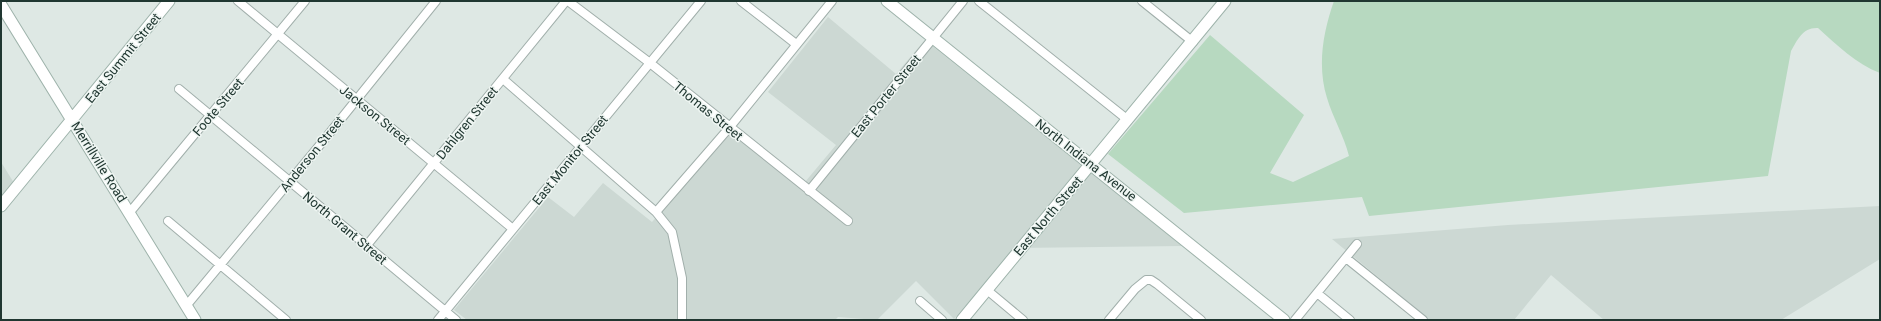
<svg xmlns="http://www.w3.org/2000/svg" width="1881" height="321" font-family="Roboto,sans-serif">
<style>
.built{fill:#ccd8d3}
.green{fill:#b7d9c0}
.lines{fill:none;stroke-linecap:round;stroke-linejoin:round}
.street-casing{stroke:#a1afab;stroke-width:10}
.secondary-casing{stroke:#9eb3ab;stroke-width:13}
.street{stroke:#fff;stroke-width:8}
.secondary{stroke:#fff;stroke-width:11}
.labels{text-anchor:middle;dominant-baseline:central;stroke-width:3;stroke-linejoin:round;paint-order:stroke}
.street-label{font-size:13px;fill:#203731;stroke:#eef5f2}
</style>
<rect width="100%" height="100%" fill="#dee8e4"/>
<path class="built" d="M828 17 896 74 925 40 1182 246 1015 248 954 319 916 281 877 320 838 317 835 320H467L454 310 548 197 574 217 603 183 652 222 731 133 800 188 836 145 768 92Z
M1 162 14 183 1 199Z
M1880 206V259L1781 320H1604L1551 275 1514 320H1418L1423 314 1332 239 1508 225Z"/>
<path class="green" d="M1334 1H1880V73C1856 64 1837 45 1818 28 1803 27 1798 39 1791 51L1768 176 1369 216 1362 197 1184 213 1108 154 1210 35 1304 115 1270 173 1293 182 1349 156C1344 136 1333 118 1327 98 1317 66 1323 32 1334 1Z"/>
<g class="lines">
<defs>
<path id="street" d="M238 1 513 229
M568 1 650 63 848 221
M741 1 796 44
M979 1 1128 120
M1142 1 1193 42
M503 79 656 212 672 232 682 278V320
M179 89 456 320
M809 191 963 1
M130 212 305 1
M656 212 729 128 832 1
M168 221 286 320
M367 245 566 1
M1346 258 1423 320
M987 290 1023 320
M1317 293 1350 320
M920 301 942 320
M186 306 324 140 436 1
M438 320 701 1
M1109 320 1135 289 1146 280H1151L1157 284 1201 320
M1295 320 1357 244"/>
<path id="secondary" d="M887 1 1284 320
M1 5 195 320
M1 206 169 1
M962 320 1225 1"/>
</defs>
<use href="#street" class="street-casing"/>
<use href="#secondary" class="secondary-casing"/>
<use href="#street" class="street"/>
<use href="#secondary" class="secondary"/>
</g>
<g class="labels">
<g class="street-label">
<text transform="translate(123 58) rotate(-51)">East Summit Street</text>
<text transform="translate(886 96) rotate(-51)">East Porter Street</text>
<text transform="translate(218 107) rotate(-50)">Foote Street</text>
<text transform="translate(708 111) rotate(39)">Thomas Street</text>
<text transform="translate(375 115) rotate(39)">Jackson Street</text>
<text transform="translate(467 123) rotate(-51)">Dahlgren Street</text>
<text transform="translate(312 154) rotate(-51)">Anderson Street</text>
<text transform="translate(570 160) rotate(-51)">East Monitor Street</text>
<text transform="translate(1086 160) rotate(38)">North Indiana Avenue</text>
<text transform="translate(99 162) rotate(58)">Merrillville Road</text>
<text transform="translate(1048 216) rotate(-50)">East North Street</text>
<text transform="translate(345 228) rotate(40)">North Grant Street</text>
</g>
</g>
<rect width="1881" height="321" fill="none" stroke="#203731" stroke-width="4"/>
</svg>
